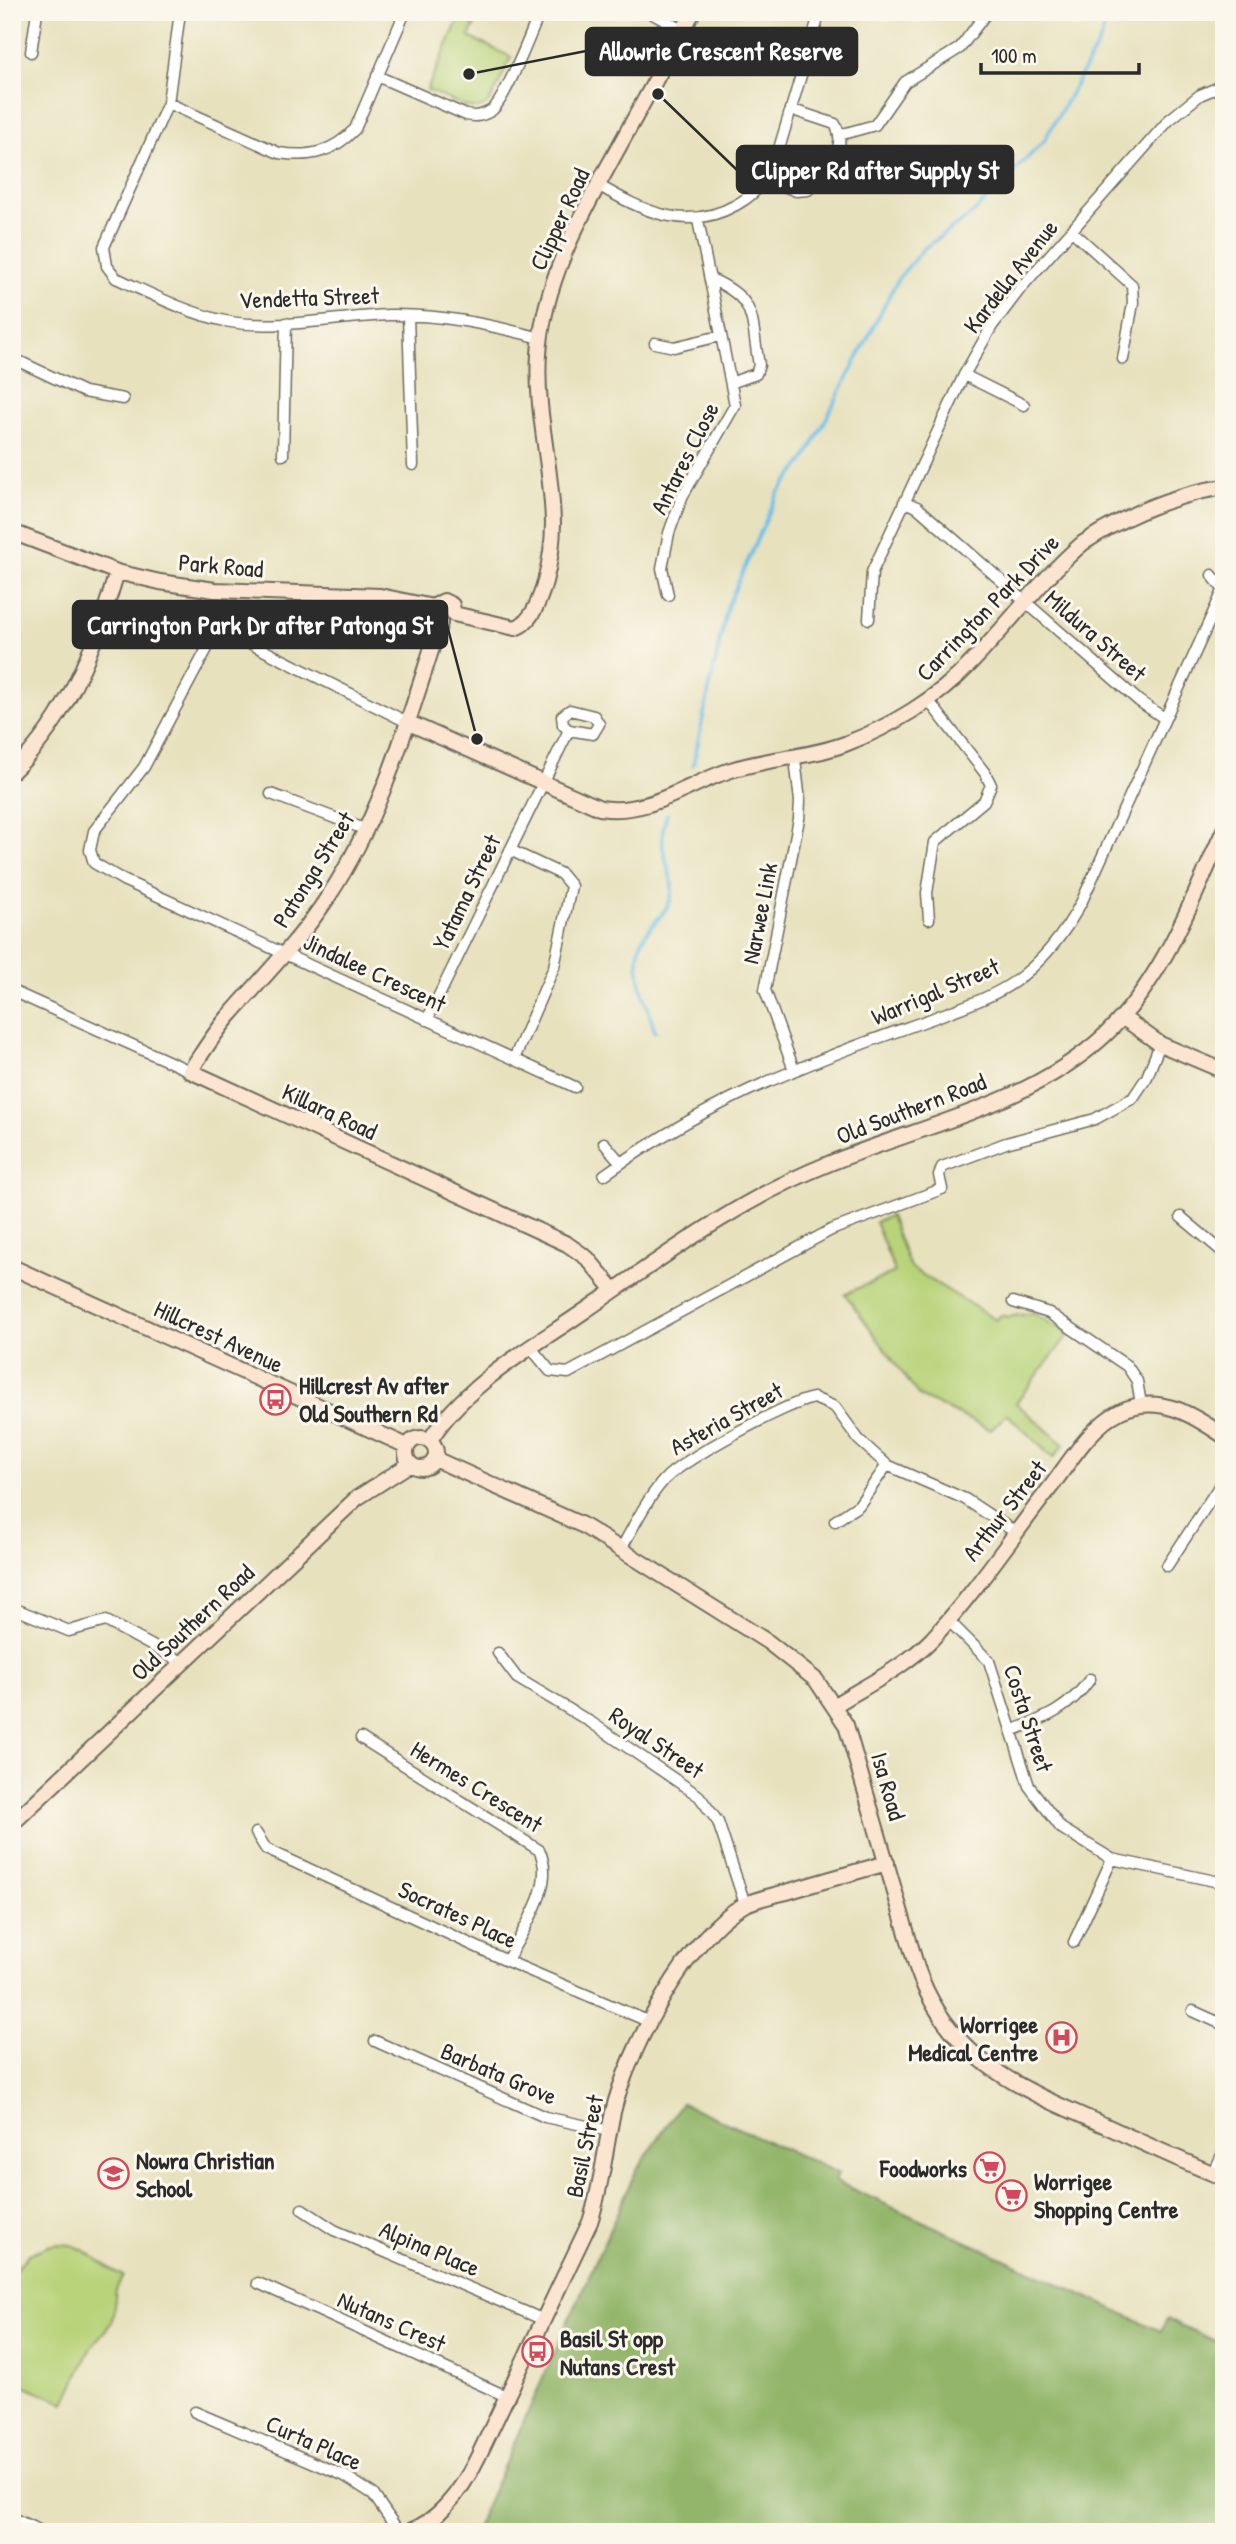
<svg xmlns="http://www.w3.org/2000/svg" width="1236" height="2544" font-family="'Patrick Hand',sans-serif">
<style>
.green{fill:#b8d379;stroke:#727f52;stroke-width:2}
.forest{fill:#92b569;stroke:#5e704a;stroke-width:2}
.lines{fill:none;stroke-linecap:round;stroke-linejoin:round}
.stream{stroke:#6cc0e8;stroke-width:3.5}
.street-casing{stroke:#6d6b5e;stroke-width:13}
.secondary-casing{stroke:#6d6b5e;stroke-width:18}
.street{stroke:#fff;stroke-width:10}
.secondary{stroke:#fce5d0;stroke-width:14}
.labels{text-anchor:middle;dominant-baseline:central;stroke-width:6;stroke-linejoin:round;paint-order:stroke}
.street-label{font-size:24px;fill:#2b2b2b;stroke:#fbf7ec}
.poi-label{font-size:24px;font-weight:bold;fill:#2b2b2b;stroke:#fbf7ec;text-anchor:start}
.leader{fill:none;stroke:#2b2b2b;stroke-width:2.5}
.callout-dot{fill:#2b2b2b;stroke:#fbf7ec;stroke-width:2.5}
.callout{fill:#2b2b2b;stroke:#2b2b2b;stroke-width:2.5}
.callout-label{font-size:26px;text-anchor:middle;font-weight:bold;fill:#fff}
</style>
<rect width="100%" height="100%" fill="#fbf7ec"/>
<filter id="ink" filterUnits="userSpaceOnUse"><feTurbulence type="fractalNoise" baseFrequency=".0143" numOctaves="2"/><feDisplacementMap in="SourceGraphic" scale="14" xChannelSelector="R" yChannelSelector="G"/><feConvolveMatrix kernelMatrix="1 2 1 2 8 2 1 2 1" color-interpolation-filters="sRGB"/></filter>
<filter id="wash" filterUnits="userSpaceOnUse"><feTurbulence type="fractalNoise" baseFrequency=".00686" numOctaves="4" result="noise"/><feDisplacementMap in="SourceGraphic" scale="28" xChannelSelector="R" yChannelSelector="G"/><feGaussianBlur stdDeviation="1.57" result="paint"/><feColorMatrix in="noise" values="0 0 0 0 0 0 0 0 0 0 0 0 0 0 0 0 0 1.4 0 .05"/><feComposite in="paint" operator="in"/></filter>
<g filter="url(#wash)">
<rect width="100%" height="100%" fill="#e8e1be"/>
<path class="green" d="M462 12H480L469 37 511 57C483 119 490 118 427 90Z
M890 1216 910 1267 996 1320 1001 1315 1007 1317 1033 1313 1069 1334 1016 1403 1064 1445 1053 1458 1007 1414 991 1430 919 1396 845 1294 895 1272 875 1222Z
M51 2245C87 2240 94 2263 123 2276L116 2290 112 2322 91 2347 65 2403 12 2380V2273L29 2254Z"/>
<path class="forest" d="M682 2103 838 2173 835 2181 1161 2331 1167 2319 1224 2345V2532H474L636 2171Z"/>
<g class="lines">
<path class="stream" d="M693 765 727 607 778 493 806 458 898 279 923 249 971 215 1044 141 1101 39 1108 12
M655 1032C648 1004 629 965 643 938 650 925 668 912 671 898 677 870 653 854 667 814"/>
</g>
</g>
<g filter="url(#ink)">
<g class="lines">
<defs>
<path id="street" d="M180 12 168 103 104 247 107 266 116 278C151 294 187 313 225 321 277 331 336 317 389 315 441 314 491 325 541 338
M649 12 683 30
M31 52 37 12
M377 76 466 115C476 117 483 116 492 110 506 99 531 32 540 12
M168 103 279 153C310 158 333 152 355 129L405 12
M839 135 875 125 905 82 960 48 987 12
M767 179 796 191 808 190C824 172 850 150 835 124L790 109
M598 185C643 211 686 233 736 205 754 195 767 181 775 162L820 12
M1072 231 1132 285 1133 303 1123 359
M711 279C759 300 750 318 759 365L756 374 733 382
M408 316 413 465
M655 343 674 347 720 336
M12 358 84 392 123 399
M964 375 1024 405
M283 455 286 323
M904 502 917 507 1139 701 1164 718
M1212 575 1223 589
M668 595 662 568 669 533 682 497 735 405 698 220
M869 619 872 572 964 375 992 326 1020 289 1169 120 1200 95 1224 85
M928 700 985 773 991 785 984 801 935 842 927 893 929 919
M407 722 243 640C229 634 219 634 209 645L144 767 94 831 90 850 94 863 123 880 575 1087
M271 794 367 830
M510 850 561 874 571 886 554 967 514 1059
M12 991 190 1071
M427 1020 569 730 563 725 562 716 570 710 594 716 599 724 593 734 569 730
M794 1070 765 990 799 819 800 801 795 759
M604 1143 621 1163
M604 1175C663 1133 724 1099 791 1072 837 1052 884 1036 931 1019 959 1008 989 999 1014 982 1044 961 1065 933 1082 901L1224 589
M1181 1217 1224 1253
M1013 1302 1049 1313 1127 1366 1137 1381 1141 1404
M531 1348 550 1371 568 1373 831 1230 942 1189 939 1175 942 1167 1006 1143 1095 1119 1133 1098 1147 1077 1160 1044
M835 1521 859 1505 887 1465
M621 1549C634 1526 646 1500 664 1480 682 1460 788 1402 814 1398L835 1407 859 1440 887 1465 965 1499 1015 1532
M1167 1566 1224 1479
M13 1608 69 1631 106 1621 182 1662
M948 1620 989 1661 1029 1786 1061 1828 1112 1859 1224 1883
M498 1653 517 1678 592 1723 699 1796 718 1822 745 1904
M1013 1730C1045 1719 1070 1708 1090 1679
M361 1738 539 1850C557 1885 523 1928 507 1961
M256 1833 266 1849 507 1961 650 2022
M1074 1942 1112 1859
M1193 2011 1224 2025
M375 2041 545 2117 610 2131
M1213 2174 1224 2151
M302 2209 334 2230 544 2320
M258 2283 508 2397
M195 2412 345 2476 373 2494 399 2532
M12 2518 43 2532"/>
<path id="secondary" d="M12 532 117 572 160 582 215 590 380 596 433 607
M433 607 444 601 452 605 454 614
M454 614 515 628C544 619 553 549 553 523 552 466 535 411 539 354 544 279 581 216 616 152 642 105 667 59 693 12
M440 623C409 717 383 814 328 897 300 940 264 976 230 1015 215 1032 203 1052 190 1071L567 1244 587 1258 614 1290
M407 722 600 808C648 816 687 784 731 770 768 758 808 758 845 744 890 727 937 699 970 664 1009 624 1041 579 1083 543 1127 514 1172 495 1224 487
M12 772C69 718 95 645 117 572
M1122 1017 1160 1044 1224 1071
M12 1267 407 1446
M406 1453a15 15 0 1 1 30 0a15 15 0 1 1-30 0Z
M430 1440C465 1384 531 1348 583 1312 663 1257 738 1200 828 1164 920 1126 1030 1105 1105 1035 1163 980 1191 902 1224 830
M435 1459 582 1525 768 1642 816 1680 846 1725 917 1968C950 2062 1022 2089 1106 2126 1145 2144 1184 2162 1224 2178
M835 1705C867 1685 905 1667 932 1639 976 1591 1013 1535 1053 1484 1072 1458 1092 1425 1121 1411 1159 1393 1193 1415 1224 1436
M12 1824 357 1498 410 1464
M408 2532C441 2520 463 2488 478 2457L590 2222C602 2185 605 2149 613 2112 627 2052 689 1934 744 1905 758 1898 776 1895 790 1891 823 1881 855 1872 887 1863"/>
</defs>
<use href="#street" class="street-casing"/>
<use href="#secondary" class="secondary-casing"/>
<use href="#street" class="street"/>
<use href="#secondary" class="secondary"/>
</g>
</g>
<defs>
<symbol id="bus-ring" viewBox="-11 -11 22 22"><circle r="9.5" fill="#fbf7ec" stroke="#d1495b" stroke-width="1.5"/><path d="M-5-6H5V4H4V6H2V4H-2V6H-4V4H-5ZM-3.5-4V0h7V-4ZM-3.5 1.2v1.5H-2V1.2ZM2 1.2v1.5H3.5V1.2Z" fill="#d1495b"/></symbol>
<symbol id="hospital-ring" viewBox="-11 -11 22 22"><circle r="9.5" fill="#fbf7ec" stroke="#d1495b" stroke-width="1.5"/><path d="M-5-5h3v3.5h4V-5h3V5h-3V1.5h-4V5h-3Z" fill="#d1495b"/></symbol>
<symbol id="supermarket-ring" viewBox="-11 -11 22 22"><circle r="9.5" fill="#fbf7ec" stroke="#d1495b" stroke-width="1.5"/><path d="M-6-5.5h2.5l.6 2H6L4.5 2H-2.5L-4.4-4H-6ZM-1.5 3.2a1.3 1.3 0 1 0 .1 0ZM3 3.2a1.3 1.3 0 1 0 .1 0Z" fill="#d1495b"/></symbol>
<symbol id="school-ring" viewBox="-11 -11 22 22"><circle r="9.5" fill="#fbf7ec" stroke="#d1495b" stroke-width="1.5"/><path d="M0-5L7-2L0 1L-7-2ZM-4 1L0 2.5L4 1V4Q0 6-4 4Z" fill="#d1495b"/></symbol>
</defs>
<g fill-rule="evenodd">
<use href="#bus-ring" x="258" y="1382" width="35" height="35"/>
<use href="#hospital-ring" x="1044" y="2020" width="35" height="35"/>
<use href="#supermarket-ring" x="972" y="2150" width="35" height="35"/>
<use href="#school-ring" x="96" y="2156" width="35" height="35"/>
<use href="#supermarket-ring" x="994" y="2178" width="35" height="35"/>
<use href="#bus-ring" x="520" y="2334" width="35" height="35"/>
</g>
<g class="labels">
<g class="street-label">
<text transform="translate(559 219) rotate(-65)">Clipper Road</text>
<text transform="translate(1010 276) rotate(-52)">Kardella Avenue</text>
<text transform="translate(309 297) rotate(-2)">Vendetta Street</text>
<text transform="translate(684 458) rotate(-63)">Antares Close</text>
<text transform="translate(221 565) rotate(5)">Park Road</text>
<text transform="translate(987 607) rotate(-46)">Carrington Park Drive</text>
<text transform="translate(1096 635) rotate(41)">Mildura Street</text>
<text transform="translate(313 869) rotate(-58)">Patonga Street</text>
<text transform="translate(466 892) rotate(-64)">Yatama Street</text>
<text transform="translate(759 913) rotate(-79)">Narwee Link</text>
<text transform="translate(375 972) rotate(25)">Jindalee Crescent</text>
<text transform="translate(935 991) rotate(-23)">Warrigal Street</text>
<text transform="translate(911 1108) rotate(-21)">Old Southern Road</text>
<text transform="translate(330 1111) rotate(25)">Killara Road</text>
<text transform="translate(219 1336) rotate(25)">Hillcrest Avenue</text>
<text transform="translate(726 1418) rotate(-29)">Asteria Street</text>
<text transform="translate(1004 1510) rotate(-52)">Arthur Street</text>
<text transform="translate(192 1622) rotate(-43)">Old Southern Road</text>
<text transform="translate(1029 1718) rotate(72)">Costa Street</text>
<text transform="translate(657 1742) rotate(34)">Royal Street</text>
<text transform="translate(477 1786) rotate(32)">Hermes Crescent</text>
<text transform="translate(889 1786) rotate(74)">Isa Road</text>
<text transform="translate(458 1914) rotate(25)">Socrates Place</text>
<text transform="translate(499 2073) rotate(23)">Barbata Grove</text>
<text transform="translate(584 2146) rotate(-78)">Basil Street</text>
<text transform="translate(430 2248) rotate(23)">Alpina Place</text>
<text transform="translate(392 2321) rotate(24)">Nutans Crest</text>
<text transform="translate(314 2442) rotate(24)">Curta Place</text>
</g>
<g class="poi-label">
<text x="299" y="1385">Hillcrest Av after<tspan x="299" dy="28">Old Southern Rd</tspan></text>
<text x="1038" y="2024" text-anchor="end">Worrigee<tspan x="1038" dy="28">Medical Centre</tspan></text>
<text x="136" y="2160">Nowra Christian<tspan x="136" dy="28">School</tspan></text>
<text x="967" y="2168" text-anchor="end">Foodworks</text>
<text x="1034" y="2181">Worrigee<tspan x="1034" dy="28">Shopping Centre</tspan></text>
<text x="560" y="2338">Basil St opp<tspan x="560" dy="28">Nutans Crest</tspan></text>
</g>
</g>
<path class="leader" d="M469 74L586 51M658 94L737 170M477 739L447 625"/>
<g class="callout-dot">
<circle cx="469" cy="74" r="7"/>
<circle cx="658" cy="94" r="7"/>
<circle cx="477" cy="739" r="7"/>
</g>
<g class="callout">
<rect x="586" y="28" width="271" height="47" rx="7"/>
<rect x="737" y="146" width="276" height="47" rx="7"/>
<rect x="73" y="601" width="374" height="47" rx="7"/>
</g>
<g class="callout-label">
<text x="721" y="60">Allowrie Crescent Reserve</text>
<text x="875" y="179">Clipper Rd after Supply St</text>
<text x="260" y="634">Carrington Park Dr after Patonga St</text>
</g>
<rect width="1236" height="2544" fill="none" stroke="#fbf7ec" stroke-width="42"/>
<path d="M981 63v10h158v-10" fill="none" stroke="#2b2b2b" stroke-width="3.5"/>
<text x="991" y="63" font-size="21" fill="#2b2b2b" stroke="#fbf7ec" stroke-width="5" paint-order="stroke">100 m</text>
</svg>
